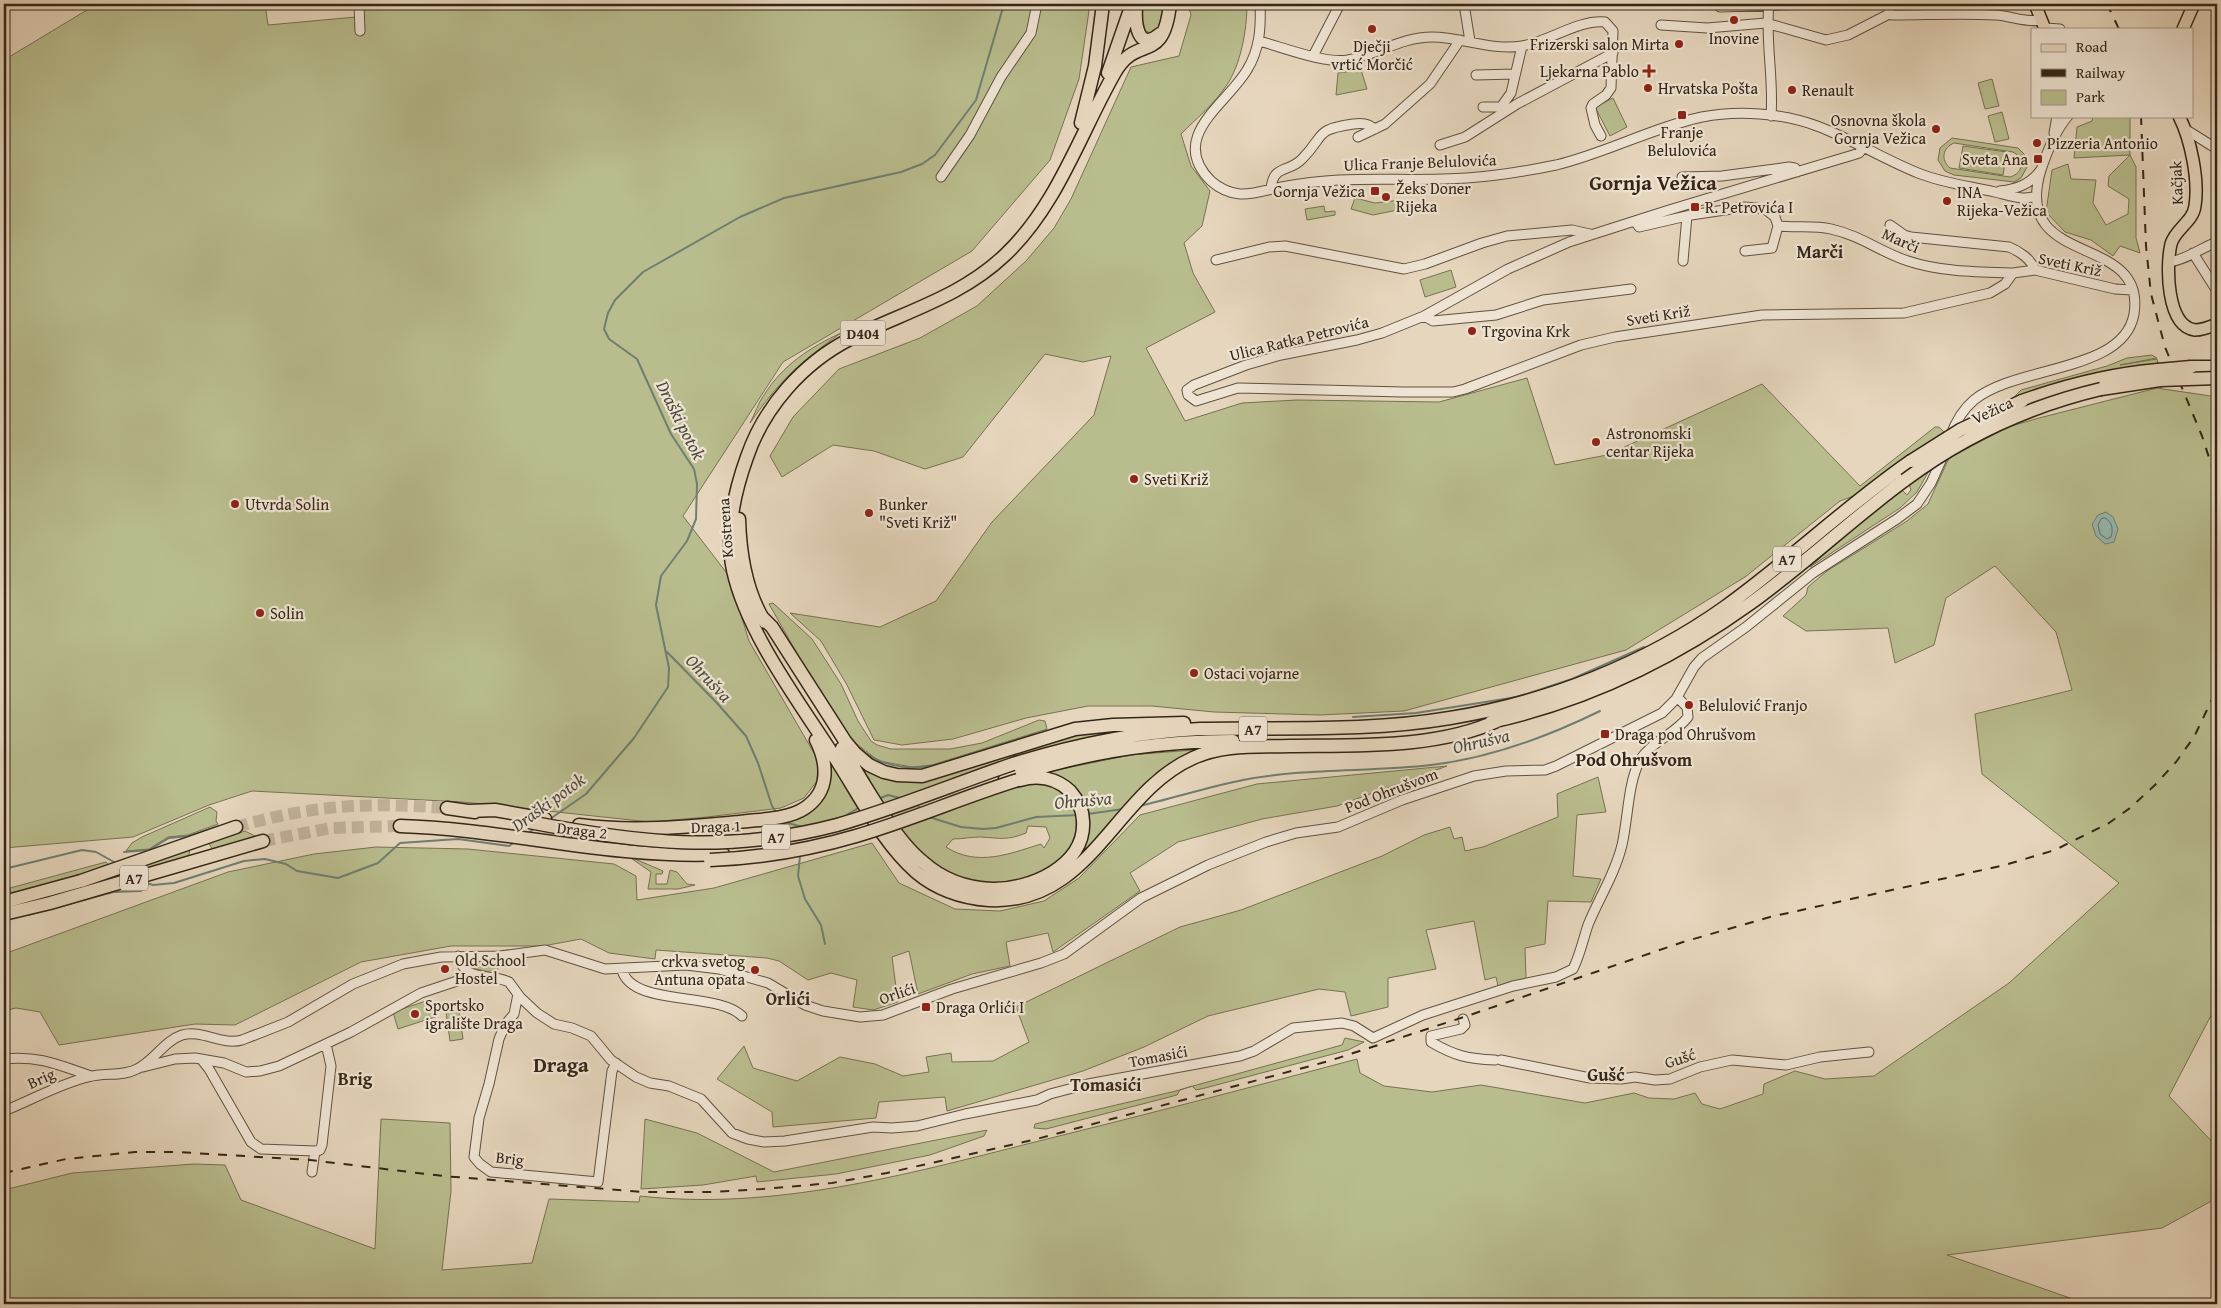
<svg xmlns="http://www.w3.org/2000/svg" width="2221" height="1308" font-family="'Gentium Book Plus',serif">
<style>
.green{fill:#b9bd8e;stroke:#767252;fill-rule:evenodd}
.water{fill:#96b9b0;stroke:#6f7e72}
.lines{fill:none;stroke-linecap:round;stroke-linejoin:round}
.shore{stroke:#657063;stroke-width:1}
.stream{stroke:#6f7e72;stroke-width:2}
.highway-tunnel{stroke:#c2b39c;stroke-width:12;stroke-dasharray:12 6;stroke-linecap:butt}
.minor-casing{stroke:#605240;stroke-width:11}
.major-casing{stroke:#342616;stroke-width:14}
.highway-casing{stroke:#342616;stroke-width:15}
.minor{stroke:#efe4d4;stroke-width:9}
.major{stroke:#e6d6bd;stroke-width:11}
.highway{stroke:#e6d6bd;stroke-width:12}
.rail{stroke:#342616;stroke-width:2;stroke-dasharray:9 9;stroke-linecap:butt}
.highway-bridge-casing{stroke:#342616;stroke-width:15;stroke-linecap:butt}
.highway-bridge{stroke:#e6d6bd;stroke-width:12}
.poi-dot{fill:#8f2418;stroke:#efe4d4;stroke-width:2}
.labels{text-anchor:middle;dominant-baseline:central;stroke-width:4.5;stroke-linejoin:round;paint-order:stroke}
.shield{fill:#efe4d4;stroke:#6c5f4f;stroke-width:1}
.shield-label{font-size:15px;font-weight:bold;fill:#342616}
.poi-label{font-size:16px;fill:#342616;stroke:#efe4d4;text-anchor:start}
.street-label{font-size:16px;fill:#342616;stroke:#efe4d4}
.neighbourhood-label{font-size:18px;font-weight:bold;fill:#342616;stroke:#efe4d4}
.water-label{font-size:18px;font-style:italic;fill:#4c4b3c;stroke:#efe4d4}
.district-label{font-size:21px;font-weight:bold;fill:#342616;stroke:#efe4d4}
</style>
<rect width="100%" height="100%" fill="#e6d6bd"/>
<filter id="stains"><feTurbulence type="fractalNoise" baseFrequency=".004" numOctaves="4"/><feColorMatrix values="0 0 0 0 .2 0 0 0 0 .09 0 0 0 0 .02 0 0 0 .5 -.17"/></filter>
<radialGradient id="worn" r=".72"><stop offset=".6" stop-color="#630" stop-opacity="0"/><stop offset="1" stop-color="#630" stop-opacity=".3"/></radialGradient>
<path class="green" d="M97 4H265L268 25 356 17 361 4H1090L1079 79 1050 160 972 251 783 362 683 516 729 576 749 641 818 760 817 781 804 798 781 808 707 817 650 822 463 802 252 791 209 805 133 837 4 848V60Z
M1143 4H1165L1164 16 1158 30 1151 33 1143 30 1140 15Z
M1188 4H1247C1247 29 1241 65 1226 86 1215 103 1196 119 1181 134L1191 166 1210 191 1202 226 1184 243 1193 273 1215 312 1146 348 1185 421 1242 403 1297 400 1439 402 1527 378 1555 465 1607 455 1762 384 1860 486 1935 427H1939L1944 432 1907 456 1908 458 1854 496 1840 501 1745 577 1626 650 1404 711 1320 715 1214 712 1152 706H1088L1026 718 953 739 902 745 874 740 847 685 821 641 790 613 880 627 936 601 992 522 1094 415 1111 356 1083 362 1045 354 963 457 925 469 874 451 833 445 782 477 770 456 793 417 839 369 920 338 977 306 1026 261 1054 228 1071 199 1131 67 1179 56 1191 15Z
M1361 70 1367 89 1336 95 1338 73Z
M1992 79 1999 106 1985 109 1978 83Z
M1613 98 1627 127 1610 136 1595 107Z
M2002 112 2009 139 1995 142 1988 116Z
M2093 116H2130V155L2136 167V238L2140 253 2120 246 2113 256 2091 240 2065 232 2046 212 2052 170 2068 164 2071 179 2096 180 2093 203 2106 225 2128 214 2129 199 2108 186 2109 176 2130 155 2074 158 2077 127 2092 121Z
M1952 138 2018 148 2026 156 2027 167 2021 178 2014 182 1954 175 1945 171 1938 160 1940 148ZM1954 143 2013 152 2019 156C2024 166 2020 174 2010 177L1950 168C1940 159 1943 148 1954 143Z
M1963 146 2007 152 2003 175 1959 168Z
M1355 198 1375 203 1401 200 1403 209 1373 215 1351 209Z
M1324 206 1325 212 1335 211V215L1307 220 1305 209Z
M1451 270 1456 287 1425 297 1420 280Z
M841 333C799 363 780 380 750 423 755 414 758 403 764 395 782 366 810 347 841 333Z
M2152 355 2157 358 2120 365 2157 359 2158 364 2013 398 2021 390 2107 366 2127 358Z
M2157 388 2217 397V1004L2169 1096 2217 1147V1198L2162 1228 1947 1255 2087 1304H4V1190L72 1173 194 1164 225 1165 241 1200 375 1249 381 1119 450 1123 451 1191 442 1270 532 1263 549 1199 639 1202 640 1196C772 1211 905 1175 1031 1143 1140 1116 1249 1088 1357 1059L1360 1073 1384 1086 1432 1092 1481 1085 1585 1103 1634 1093 1649 1098 1674 1099 1695 1093 1702 1104 1720 1109 1763 1094 1764 1084 1795 1071 1825 1079 1874 1076 2009 983 2119 883 1982 774 1975 714 2072 690 2056 632 1995 566 1946 598 1934 645 1895 663 1888 628 1806 631 1783 616 1806 595 1808 587 1827 571 1907 521 1928 504 1949 458 2008 427 2039 418Z
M1930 469 1917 492 1900 508 1810 567 1841 539 1842 536 1901 489 1907 495 1911 490 1909 484Z
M773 603 812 639 841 684 858 721 871 741 877 745 891 749H950L982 743 1039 720 1045 721 1047 729 932 765 912 767 879 761 854 742 840 723 807 671 769 604Z
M1137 728 1023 756V754L904 796 931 815 1020 784H1049L1052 771 1130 755 1193 750 1154 776 1076 861 1021 880 998 883 975 882 946 872 862 811 808 826 780 831 767 823 806 813 830 759 850 792 870 779 856 762 892 777 1061 736ZM1028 826 1046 827 1050 838 1044 848 1041 844C1009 854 977 867 946 847L953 839C963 839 971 837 980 837 1001 838 1006 841 1026 833Z
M1447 766 1337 806 1262 819 1178 842 1130 873 1140 891 1053 952 1048 933 1006 942 1010 966 972 974 918 994 909 951 892 957 898 1002 873 1010 853 1007 857 980 831 973 808 980 779 961 767 958 656 950 655 959 609 953 581 939 543 946H451L361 962 235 1025 195 1024 59 1045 40 1012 16 1008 4 1011V954L228 872 314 854 376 847 468 849 614 864 636 876 637 900 714 888 872 843 899 883 955 909 1000 911 1044 901 1079 878 1140 815 1257 784Z
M1598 777 1606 812 1577 815 1573 876 1601 879 1591 902 1548 901 1545 944 1525 948 1526 978 1498 986 1496 977 1485 980 1474 921 1426 930 1436 969 1388 978V1007L1351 1016 1345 992 1319 989 1208 1016 1144 1047 1083 1071 947 1111 945 1097 879 1102 876 1118 773 1127 772 1112 717 1079 744 1046 753 1068 797 1081 840 1057 875 1064 903 1076 929 1072 926 1057 951 1053 952 1062 993 1061 1029 1042 1016 1007 1180 927 1241 910 1382 856 1424 835 1450 827 1454 839 1462 837 1465 851 1483 847 1558 817 1557 794Z
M210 807 217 812 216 821 218 824 188 835 168 837 149 849 126 851 132 843 142 837Z
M245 831 257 837 213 850 208 842Z
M186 849 190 852 188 856 114 880 111 876Z
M628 856 663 871 662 874H656V884H667L670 870 677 872 687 884 695 885 678 889H648L651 872Z
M106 862 108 864 103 867V868L4 897 11 894 10 888Z
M466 959 499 960 497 974 472 968 466 963Z
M432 999 438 1016 398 1029 393 1012Z
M459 1010 463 1039 450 1041 446 1012Z
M1345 1038 1364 1042 1348 1050 1205 1088 1196 1090 1192 1086 1180 1090 1177 1095 1046 1129 1034 1128 1035 1124 1176 1091 1193 1086 1342 1045Z
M645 1119 697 1133 774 1172 987 1130 984 1136 930 1155 836 1174 757 1182 756 1176 703 1185 641 1189Z"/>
<path class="water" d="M2106 512 2113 517 2118 529 2114 542 2105 544 2096 536 2092 524 2098 515Z"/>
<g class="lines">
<path class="shore" d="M2105 518C2113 522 2113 530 2111 537L2107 539 2100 534 2098 525 2101 519Z"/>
<path class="stream" d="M667 652 717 703 746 736 758 763 772 806 776 812
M1353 717 1416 713 1517 697 1572 679 1644 647
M858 747C878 766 909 771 935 765L1035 734
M878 799 888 795 900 798
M1140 806C1174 798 1208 787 1243 780 1305 768 1369 772 1431 765 1490 758 1547 737 1600 711
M1088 814 1123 809
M843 817 860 807
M929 817 961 827 983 829 996 828 1036 817 1079 815
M550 819 586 794 634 738 668 687 669 668 656 605 661 576 687 541 696 519 697 484 694 469 671 434 637 359 609 339 604 329 608 313 615 300 643 272 740 217 784 198 901 172 922 164 935 155 976 100 1004 4
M784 822 803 827
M527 834 535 828
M124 852 149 850 169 838 189 836 219 826
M800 856 798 876 805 899 821 925 825 944
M4 869 82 850 96 852 114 862
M147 883 153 885 174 883 244 861 265 859 286 864 297 871 338 878 378 863 400 843 458 839 509 846 515 842
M28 915 113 892 141 891"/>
<path class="highway-tunnel" d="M236 827C313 805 367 802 447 808
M263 841 331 828 400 826"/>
<defs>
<path id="minor" d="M359 4 360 31
M1260 4C1261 27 1260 49 1247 70 1227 104 1167 137 1211 181 1219 188 1229 193 1240 194 1255 195 1272 188 1287 186 1304 183 1322 181 1339 180 1382 178 1424 181 1467 178 1497 176 1527 171 1556 165 1606 153 1651 128 1702 117 1738 110 1782 113 1817 126 1852 139 1883 159 1918 173 1943 183 1969 186 1995 192 2009 195 2022 201 2036 196
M1464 4 1470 41
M1720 4V7L1811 4
M1769 4C1765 41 1774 78 1771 116
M1889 4V14L1892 15C1927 15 1961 13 1996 15 2011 16 2027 23 2041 20
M1661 25 1707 28 1766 23 1826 40 1848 35 1889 14
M2045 28 2060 29
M1259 41C1282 47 1325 64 1348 60 1377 55 1401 37 1432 37 1462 37 1492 51 1522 46 1548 42 1579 19 1605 22L1613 31 1611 88 1606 95 1593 104 1591 108 1595 125 1601 136
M1313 56 1340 4
M1476 75 1515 74
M1483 107H1501L1511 93 1522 46
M2185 129 2217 149
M2054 133 2057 116
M1358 137 1385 124 1430 84 1460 40
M1440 145 1465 137 1517 104 1613 53
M1864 147 1859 153 1853 155 1669 210 1569 242 1508 269 1424 316 1382 333 1357 340 1281 355 1246 365 1194 385 1187 390 1188 395 1196 401 1238 388 1403 392H1453L1465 389 1581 345 1615 337 1762 315 1904 313 1990 293 2005 284 2013 273 2035 270 2115 289 2132 290
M941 177 970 135 1001 77 1031 33 1037 4
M1682 177 1722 176 1789 167 1795 168 1797 172
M1271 189C1273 164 1289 173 1302 159 1326 135 1313 130 1353 124 1362 123 1367 123 1375 129
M2000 191C2016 189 2029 185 2040 171
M1635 221 1639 227 1691 215 1745 207 1765 209 1775 217 1778 226
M1890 225 1904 235 1911 237 2009 247C2019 251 2031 259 2035 270
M1745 251 1772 248 1778 226C1796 228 1814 225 1831 229 1862 236 1880 252 1908 261 1941 272 1978 272 2013 273
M2193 253 2217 291
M1216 260 1269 247 1285 246 1404 269 1425 264 1482 243 1507 236 1572 230 1590 234
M1683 261 1687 216
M2169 262C2186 260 2201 248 2217 242
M1424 316 1433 321 1496 315 1543 300 1631 289
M1950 437C1955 423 1962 410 1974 400 2016 365 2124 373 2134 314 2147 231 2010 270 2041 170 2047 152 2055 131 2068 116
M458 956C466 984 489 972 509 982L520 997 537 1013 554 1024 572 1028 591 1036 611 1060 636 1077 650 1083 669 1086 701 1099 732 1133 748 1139 764 1142 785 1141 873 1127 892 1128 917 1126 965 1114 1037 1100 1050 1094 1088 1084 1240 1056 1254 1051 1293 1028 1342 1023 1354 1026 1373 1038 1423 1015 1513 986 1556 977 1573 969C1580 955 1583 940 1588 925 1599 898 1615 874 1622 845 1628 819 1628 782 1640 760 1652 741 1674 735 1688 717L1687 707 1677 697
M622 970C632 1007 717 991 742 1016
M518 994 514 1014 505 1025 499 1039 489 1084 479 1118 474 1157 480 1164 491 1172 598 1182 612 1071 616 1063
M1463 1019 1465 1025 1461 1029 1431 1036V1042C1455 1056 1468 1059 1495 1060
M4 1059C38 1055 59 1065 91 1076
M201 1059 209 1069 251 1142 261 1149 315 1151 320 1150 322 1145 331 1066 326 1044
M1501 1060 1590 1078 1621 1079 1635 1077 1655 1080 1670 1079 1700 1067 1732 1060 1786 1065 1820 1057 1869 1052
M143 1067 175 1059 195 1058 224 1063 246 1072 260 1071 279 1066 351 1032 421 993 475 975
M4 1111C32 1100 59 1084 88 1077 104 1072 122 1077 137 1069 154 1061 164 1041 182 1035 202 1029 222 1046 242 1040L288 1022 353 984 403 964 441 957 500 956 545 950 605 969 686 965 719 969 768 983 805 1005 823 1011 860 1017 883 1015 952 989 1041 963 1064 954 1141 898 1208 865 1266 842 1296 833 1338 827 1402 800 1474 776 1506 771 1545 770 1556 766 1662 713 1676 699 1694 667 1702 658 1746 627 1813 573 1897 519 1917 504 1931 483 1944 454
M312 1172 315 1151"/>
<path id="major" d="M2035 4 2045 29
M2183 29 2194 4
M2179 116C2191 140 2199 180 2195 206 2193 222 2175 229 2171 244 2166 265 2166 326 2195 330 2202 330 2210 327 2217 324"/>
<path id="highway" d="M1170 4C1163 67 1137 32 1114 74 1080 134 1057 206 1005 255 960 298 903 312 850 339 803 363 764 407 747 457 734 493 725 532 733 570 747 635 803 707 839 764 862 800 883 843 916 872 936 889 962 898 989 900 1091 905 1114 793 1193 758 1223 744 1257 747 1289 746 1355 745 1438 749 1499 720
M1136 7C1135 22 1137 53 1160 34
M1108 73 1132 4
M1081 123 1095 66 1103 4
M2191 367H2217
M2101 389 2160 380
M2022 401C2067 385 2111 374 2158 370
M739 519C740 553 746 592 765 622
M761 616 772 627 845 741 855 753 869 765 884 772 897 775 922 776 1075 729 1113 725 1184 723
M1491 722C1586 701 1673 659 1751 603 1805 564 1852 519 1905 480
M842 748C863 781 893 838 923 862 942 879 967 888 992 889 1029 890 1086 866 1083 821 1083 809 1078 800 1070 791 1056 778 1038 775 1020 780
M1013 764C1074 745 1136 732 1200 729 1284 727 1367 732 1450 718 1548 702 1645 664 1725 607 1789 561 1846 506 1911 461
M1005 779C1079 753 1155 741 1233 741
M447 808 475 812
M469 811 495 810 545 819
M579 825C632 832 686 827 739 822 760 819 787 820 805 808 830 791 828 764 816 740
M400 826C508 829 615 860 723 854
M4 902 81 881 236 827
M4 914 50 903 263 841"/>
</defs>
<use href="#minor" class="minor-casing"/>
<use href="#major" class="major-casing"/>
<use href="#highway" class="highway-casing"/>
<use href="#minor" class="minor"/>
<use href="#major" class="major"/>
<use href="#highway" class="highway"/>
<path class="rail" d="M2107 4 2119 29
M2141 116 2146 246 2151 294 2165 347 2202 436 2217 482
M4 1173 66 1159 135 1152H177L310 1160 443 1176 643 1192H713L762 1189 832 1183 887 1173 1033 1140 1329 1061 1467 1016 1683 942 1770 917 2005 865 2055 850 2109 823 2130 808 2155 785 2176 762 2194 737 2217 689"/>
<defs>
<path id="highway-bridge" d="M2158 370 2191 367
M2160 380 2217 378
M1911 461 1960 430 2022 401
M1905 480C1964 436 2029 406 2101 389
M529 822C639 843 726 854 837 825 897 808 954 784 1013 764
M710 860C760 858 808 850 856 836 911 820 963 797 1018 780"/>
</defs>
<use href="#highway-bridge" class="highway-bridge-casing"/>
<use href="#highway-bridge" class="highway-bridge"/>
</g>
<g class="poi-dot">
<circle cx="1734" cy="20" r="5"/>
<circle cx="1372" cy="29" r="5"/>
<circle cx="1679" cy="44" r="5"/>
<path d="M1646.5 63.5h5v5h5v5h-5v5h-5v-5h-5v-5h5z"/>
<circle cx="1648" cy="88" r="5"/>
<circle cx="1792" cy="90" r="5"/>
<rect x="1677" y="110" width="10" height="10" rx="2.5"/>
<circle cx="1936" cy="129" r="5"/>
<circle cx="2037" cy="143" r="5"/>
<rect x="2033" y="154" width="10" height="10" rx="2.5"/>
<rect x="1370" y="186" width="10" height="10" rx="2.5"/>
<circle cx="1386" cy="197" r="5"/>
<circle cx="1947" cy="201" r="5"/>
<rect x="1690" y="202" width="10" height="10" rx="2.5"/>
<circle cx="1472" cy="331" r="5"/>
<circle cx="1596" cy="442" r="5"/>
<circle cx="1134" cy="479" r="5"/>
<circle cx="235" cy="504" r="5"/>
<circle cx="869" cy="513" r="5"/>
<circle cx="260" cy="613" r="5"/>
<circle cx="1194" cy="673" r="5"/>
<circle cx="1689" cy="705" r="5"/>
<rect x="1600" y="729" width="10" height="10" rx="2.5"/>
<circle cx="445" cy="969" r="5"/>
<circle cx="755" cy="970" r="5"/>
<rect x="921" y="1002" width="10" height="10" rx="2.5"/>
<circle cx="415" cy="1014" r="5"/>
</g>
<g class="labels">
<g class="shield">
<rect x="840.5" y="320.5" width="45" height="25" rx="4"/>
<rect x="1773" y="546.5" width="28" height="25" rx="4"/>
<rect x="1239" y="716.5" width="28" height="25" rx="4"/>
<rect x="762" y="824.5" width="28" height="25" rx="4"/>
<rect x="120" y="865.5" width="28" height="25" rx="4"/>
</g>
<g class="shield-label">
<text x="863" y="333">D404</text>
<text x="1787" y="559">A7</text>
<text x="1253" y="729">A7</text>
<text x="776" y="837">A7</text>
<text x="134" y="878">A7</text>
</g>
<g class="poi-label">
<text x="1734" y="38" text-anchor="middle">Inovine</text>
<text x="1669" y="44" text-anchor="end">Frizerski salon Mirta</text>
<text x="1372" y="46" text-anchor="middle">Dječji<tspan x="1372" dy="18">vrtić Morčić</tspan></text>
<text x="1639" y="71" text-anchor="end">Ljekarna Pablo</text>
<text x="1658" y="88">Hrvatska Pošta</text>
<text x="1802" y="90">Renault</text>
<text x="1926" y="120" text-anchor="end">Osnovna škola<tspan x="1926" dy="18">Gornja Vežica</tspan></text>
<text x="1682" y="132" text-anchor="middle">Franje<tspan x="1682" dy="18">Belulovića</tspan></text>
<text x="2047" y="143">Pizzeria Antonio</text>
<text x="2028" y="159" text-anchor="end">Sveta Ana</text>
<text x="1396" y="188">Žeks Doner<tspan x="1396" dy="18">Rijeka</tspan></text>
<text x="1365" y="191" text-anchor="end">Gornja Vežica</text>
<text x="1957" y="192">INA<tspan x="1957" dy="18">Rijeka-Vežica</tspan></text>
<text x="1705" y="207">R. Petrovića I</text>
<text x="1482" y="331">Trgovina Krk</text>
<text x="1606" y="433">Astronomski<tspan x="1606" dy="18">centar Rijeka</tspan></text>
<text x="1144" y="479">Sveti Križ</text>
<text x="245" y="504">Utvrda Solin</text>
<text x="879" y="504">Bunker<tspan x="879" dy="18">"Sveti Križ"</tspan></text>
<text x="270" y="613">Solin</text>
<text x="1204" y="673">Ostaci vojarne</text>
<text x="1699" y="705">Belulović Franjo</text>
<text x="1615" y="734">Draga pod Ohrušvom</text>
<text x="455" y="960">Old School<tspan x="455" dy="18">Hostel</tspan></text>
<text x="745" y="961" text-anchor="end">crkva svetog<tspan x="745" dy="18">Antuna opata</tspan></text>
<text x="425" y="1005">Sportsko<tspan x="425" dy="18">igralište Draga</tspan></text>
<text x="936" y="1007">Draga Orlići I</text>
</g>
<g class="street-label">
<text transform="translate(1420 162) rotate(-2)">Ulica Franje Belulovića</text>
<text transform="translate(2176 183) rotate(-92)">Kačjak</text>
<text transform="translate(1901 240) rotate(24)">Marči</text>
<text transform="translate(2070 264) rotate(12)">Sveti Križ</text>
<text transform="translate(1658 315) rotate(-9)">Sveti Križ</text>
<text transform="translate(1299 338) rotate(-14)">Ulica Ratka Petrovića</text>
<text transform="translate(1992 410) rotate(-25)">Vežica</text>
<text transform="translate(725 528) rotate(-94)">Kostrena</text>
<text transform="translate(1391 790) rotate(-21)">Pod Ohrušvom</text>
<text transform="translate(716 826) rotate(-2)">Draga 1</text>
<text transform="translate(582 830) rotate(7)">Draga 2</text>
<text transform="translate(897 993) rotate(-19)">Orlići</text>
<text transform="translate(1158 1056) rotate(-11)">Tomasići</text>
<text transform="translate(1680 1058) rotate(-18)">Gušć</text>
<text transform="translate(41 1078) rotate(-24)">Brig</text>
<text transform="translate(510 1158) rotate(7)">Brig</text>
</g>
<g class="neighbourhood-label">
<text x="1820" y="251">Marči</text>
<text x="1634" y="759">Pod Ohrušvom</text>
<text x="788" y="998">Orlići</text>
<text x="1606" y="1074">Gušć</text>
<text x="355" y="1078">Brig</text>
<text x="1106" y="1084">Tomasići</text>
</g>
<g class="water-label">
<text transform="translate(681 420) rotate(63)">Draški potok</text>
<text transform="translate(709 678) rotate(47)">Ohrušva</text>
<text transform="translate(1481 741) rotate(-13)">Ohrušva</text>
<text transform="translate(1083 800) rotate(-5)">Ohrušva</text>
<text transform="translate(548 802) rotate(-36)">Draški potok</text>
</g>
<g class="district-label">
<text x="1653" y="182">Gornja Vežica</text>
<text x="561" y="1064">Draga</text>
</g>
</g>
<rect width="2221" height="1308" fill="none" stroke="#e6d6bd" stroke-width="20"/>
<rect x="5" y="5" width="2211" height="1298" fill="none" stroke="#342616" stroke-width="2.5"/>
<rect x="10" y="10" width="2201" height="1288" fill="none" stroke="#342616"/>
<rect x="2031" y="28" width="162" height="90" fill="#efe4d4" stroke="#a49888"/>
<rect x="2041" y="44" width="25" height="8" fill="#e6d6bd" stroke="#a49888"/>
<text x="2076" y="52" font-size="15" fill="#342616">Road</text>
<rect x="2041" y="69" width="25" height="8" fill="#342616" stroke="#a49888"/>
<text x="2076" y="78" font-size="15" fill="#342616">Railway</text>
<rect x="2041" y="90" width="25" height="15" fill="#b9bd8e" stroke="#a49888"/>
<text x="2076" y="102" font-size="15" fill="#342616">Park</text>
<rect width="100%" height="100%" filter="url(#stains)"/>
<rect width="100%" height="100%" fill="url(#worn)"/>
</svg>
